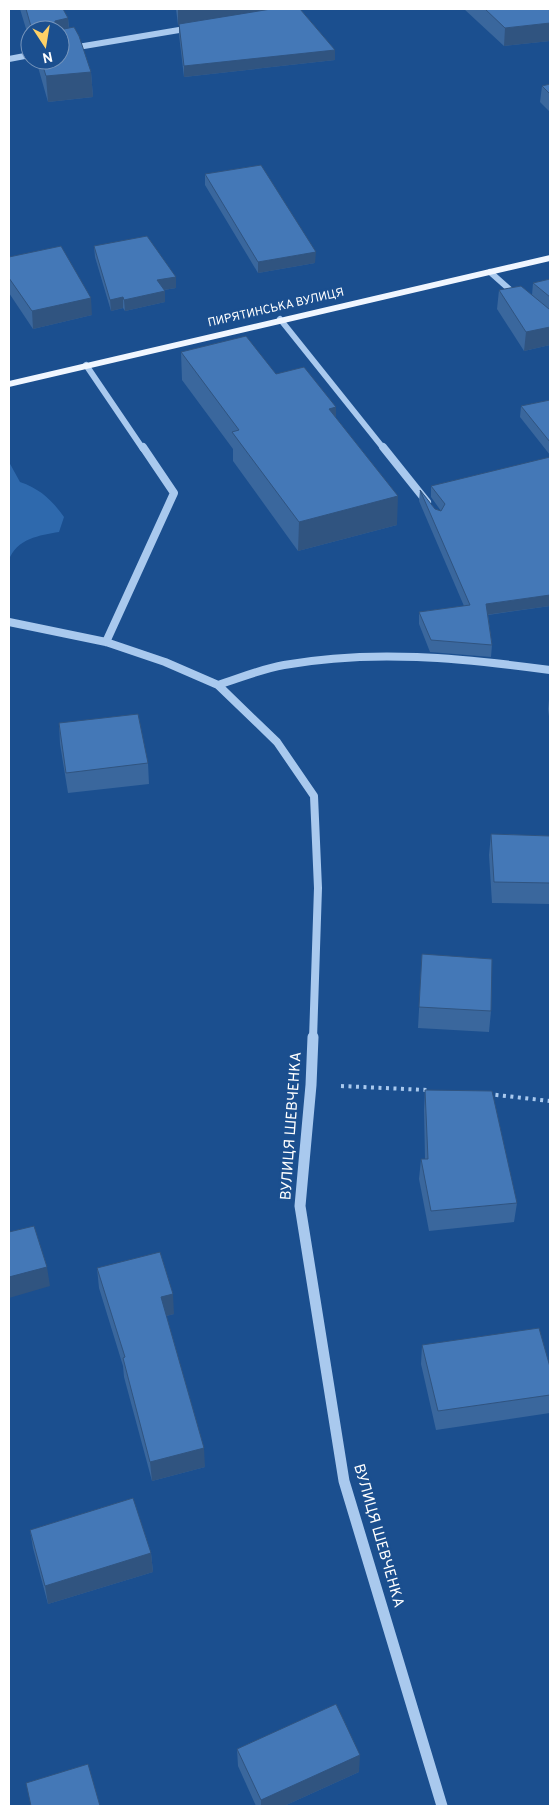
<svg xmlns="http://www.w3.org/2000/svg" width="559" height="1815" font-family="Overpass,sans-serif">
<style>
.green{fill:#2e69ad}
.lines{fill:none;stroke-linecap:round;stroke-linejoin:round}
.path{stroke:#a9c9ee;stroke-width:4;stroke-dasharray:3 4.5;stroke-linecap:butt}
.minor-far2{stroke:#a9c9ee;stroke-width:6}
.minor-far1{stroke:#a9c9ee;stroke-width:8}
.minor{stroke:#a9c9ee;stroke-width:11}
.major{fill:#f0f6ff;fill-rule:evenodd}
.wall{fill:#3a679d}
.shaded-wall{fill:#305480}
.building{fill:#4478b7;stroke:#305480}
.labels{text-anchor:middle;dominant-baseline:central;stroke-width:5;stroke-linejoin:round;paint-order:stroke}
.far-street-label{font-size:12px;fill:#fff;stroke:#1b4f8f}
.street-label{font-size:15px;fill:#fff;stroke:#1b4f8f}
</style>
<rect width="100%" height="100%" fill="#1b4f8f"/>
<path class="green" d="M9 462 20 482C40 489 51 499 64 517L59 532C40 535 16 539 9 560Z"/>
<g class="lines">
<path class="path" d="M341 1086 427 1090
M488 1094 550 1101"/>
<path class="minor-far2" d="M60 50 191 28
M9 59 30 55
M490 272 516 295
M280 319 384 449
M86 365 143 449"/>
<path class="minor-far1" d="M383 447 427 502
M9 622 106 642 165 662 218 685 277 742 314 796 318 888 313 1039
M106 642 174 493 143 447
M218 685C240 678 261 669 284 665 372 649 462 658 550 670"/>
<path class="minor" d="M313 1037 311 1085 300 1206 344 1481 442 1806"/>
<path class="major" d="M550 255V261L9 387V381Z"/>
</g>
<path class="wall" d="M20 9H63L68 18 69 28 91 72 93 97 48 102 36 60H60V30H30V42Z
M176 9H300L335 50V60L184 77 179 35V25H178Z
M464 9H550V41L504 46Z
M550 84V112L540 102 542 86Z
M205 174 315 263 258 273 205 185Z
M94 246 176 288 164 290 165 291V302L125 311 123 308 111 311 95 257Z
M9 257 92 315 33 329 9 293Z
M550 279V345L524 351 497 309 499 290 532 295 533 283Z
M181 352 276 374 336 418 397 525 298 551 233 461V449L182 380Z
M550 400V455L520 417 521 406Z
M431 486 550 606 488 615 492 645 491 657 430 652 419 624V612L464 606 419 501 420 490 435 509 441 511 431 497Z
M550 689V724L548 709Z
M59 723 148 763 149 784 68 793 60 744Z
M491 834 550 836V904L492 903 489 855Z
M422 954 491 1011 489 1032 418 1028Z
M425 1090 517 1203 514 1222 429 1231 419 1179 421 1159H425L424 1110Z
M97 1268 174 1314 166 1316 205 1467 152 1481 124 1377 123 1366 99 1288Z
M422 1345 550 1367V1413L436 1430 421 1364Z
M30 1530 151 1553 153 1572 48 1604 33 1548Z
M237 1749 359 1772 284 1806H256L238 1766Z"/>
<path class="shaded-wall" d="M178 9H272L178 25Z
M68 18 70 43 54 28 55 21Z
M550 23V41L504 46 505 28Z
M335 50V60L184 77V66Z
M91 72 93 97 48 102 46 76Z
M316 252 315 263 258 273V262Z
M176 277V288L157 291V280Z
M165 291V302L125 311 124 300Z
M123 297V308L111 311 110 300Z
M91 298 92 315 33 329 32 311Z
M550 327V345L524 351 526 332Z
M336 407V436L329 409Z
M398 496 397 525 298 551 299 522Z
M550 595V606L485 615 486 604Z
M47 1267 50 1286 9 1298V1277Z
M173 1294 174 1314 162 1317 161 1297Z
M204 1448 205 1467 152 1481 150 1462Z
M151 1553 153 1572 48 1604 45 1586Z
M360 1755 359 1772 284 1806H261V1800Z"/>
<path class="building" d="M26 9H63L68 18 55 21 54 28 59 30 74 27 79 36 91 72 46 76 41 60H60V30H32Z
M271 9H300L335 50 184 66 179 24Z
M485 9H550V23L505 28Z
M550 84V94L542 86Z
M261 165 316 252 258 262 205 174Z
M147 236 176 277 157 280 165 291 124 300 123 297 110 300 94 246Z
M61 246 91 298 32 311 9 278V257Z
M550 279V297L533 283Z
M521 286 549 309H550V327L526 332 499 290Z
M246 336 276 374 304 367 336 407 329 409 398 496 299 522 232 432 239 430 181 352Z
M550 400V442L521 406Z
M550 457V595L486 604 492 645 431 640 419 612 470 605 420 490 435 509 441 511 445 504 431 486Z
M138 714 148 763 66 773 59 723Z
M491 834 550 836V883L494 882Z
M422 954 492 959 491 1011 419 1007Z
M425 1090 492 1091 517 1203 431 1211 421 1159H428Z
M34 1226 47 1267 9 1277V1232Z
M160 1252 173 1294 161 1297 204 1448 150 1462 123 1358 125 1357 97 1268Z
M539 1328 550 1367V1395L438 1411 422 1345Z
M133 1498 151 1553 45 1586 30 1530Z
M336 1704 360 1755 261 1800 237 1749Z
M88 1764 100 1806H31L26 1783Z"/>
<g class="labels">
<g class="far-street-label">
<text transform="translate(276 308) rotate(-13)">ПИРЯТИНСЬКА ВУЛИЦЯ</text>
</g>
<g class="street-label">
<text transform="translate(292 1126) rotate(-86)">ВУЛИЦЯ ШЕВЧЕНКА</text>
<text transform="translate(378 1536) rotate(74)">ВУЛИЦЯ ШЕВЧЕНКА</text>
</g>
</g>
<rect width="559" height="1815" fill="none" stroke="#ffffff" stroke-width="20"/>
<g transform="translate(45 45) rotate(168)"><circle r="24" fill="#1b4f8f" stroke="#7695bc"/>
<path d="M0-4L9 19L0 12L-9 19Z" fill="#ffd166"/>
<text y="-8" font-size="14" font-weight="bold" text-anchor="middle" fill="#ffffff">N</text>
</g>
</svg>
